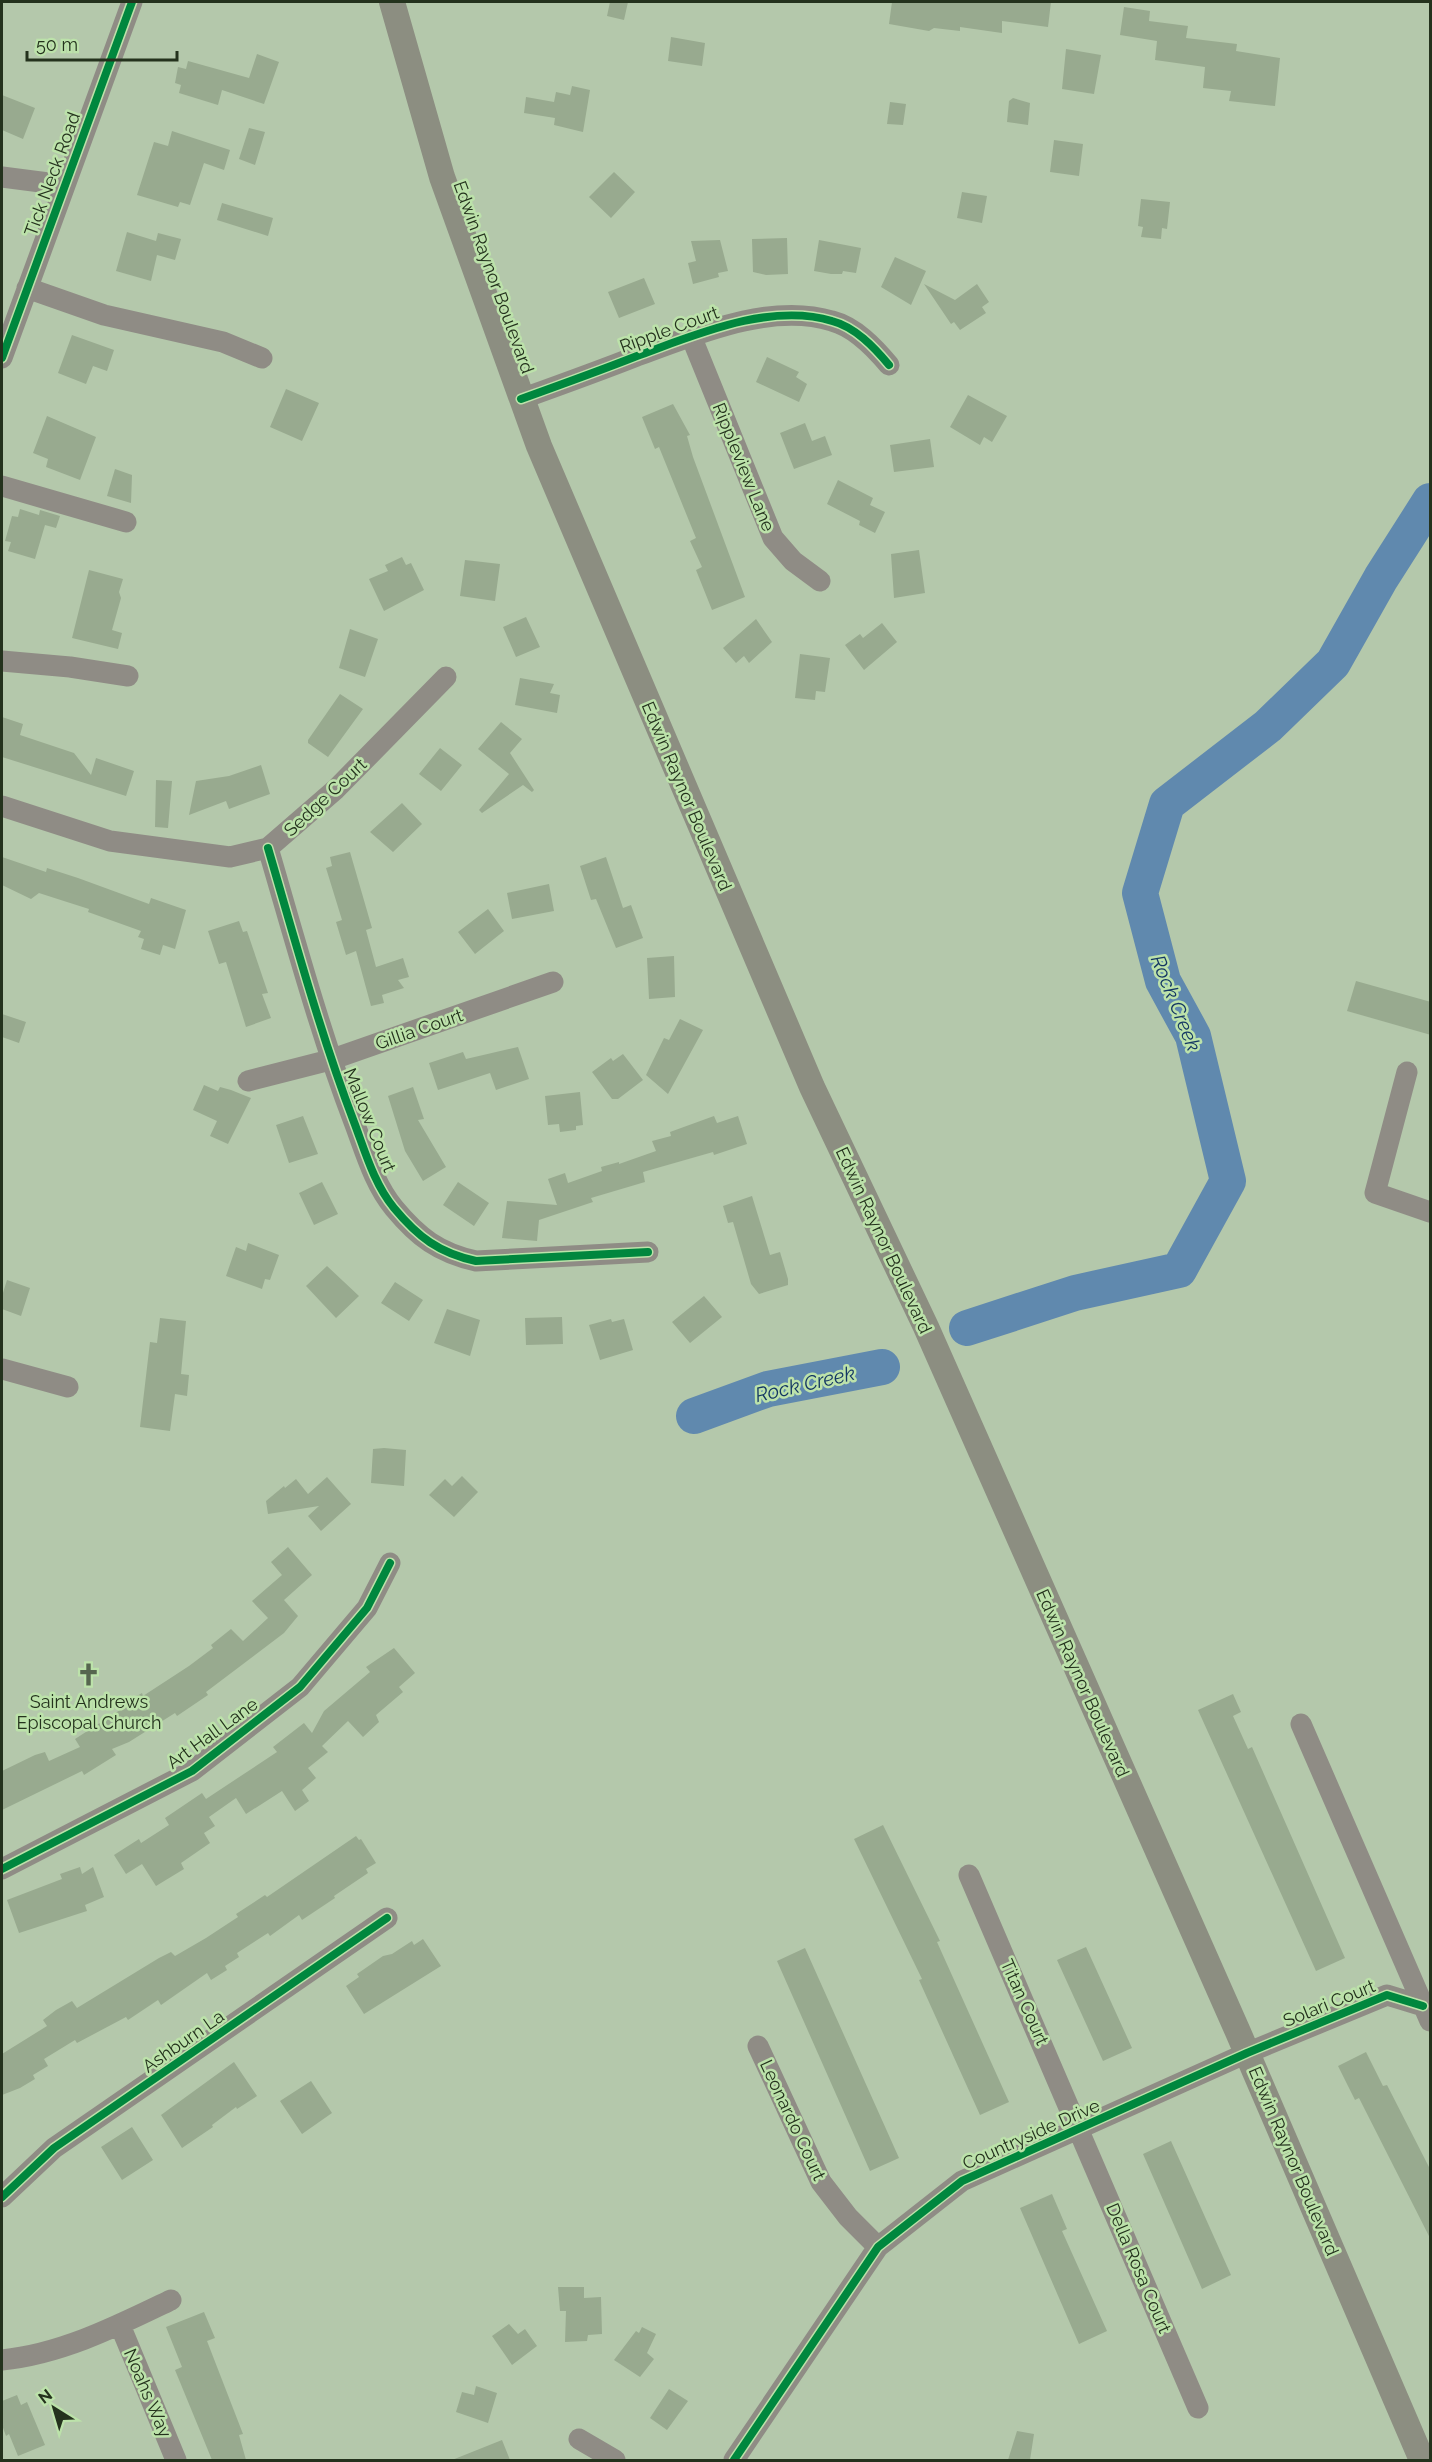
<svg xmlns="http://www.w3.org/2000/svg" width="1432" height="2462" font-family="Raleway,sans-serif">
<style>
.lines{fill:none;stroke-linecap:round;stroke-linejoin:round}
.river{stroke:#6089ae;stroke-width:36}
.building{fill:#98aa8f}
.minor{stroke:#8f8c85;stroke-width:21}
.major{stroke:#8c8e81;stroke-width:26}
.cycleway-casing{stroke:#bce2aa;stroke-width:11}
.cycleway{stroke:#00873e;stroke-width:8}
.labels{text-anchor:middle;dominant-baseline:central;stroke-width:5;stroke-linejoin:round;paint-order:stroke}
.street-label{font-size:18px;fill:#24321d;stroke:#bce2aa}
.poi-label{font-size:18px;fill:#24321d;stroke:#bce2aa}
.water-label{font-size:20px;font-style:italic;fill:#133663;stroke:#bce2aa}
</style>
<rect width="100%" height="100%" fill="#b4c8ab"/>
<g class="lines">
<path class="river" d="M967 1328 1075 1293 1179 1270 1228 1181 1193 1036 1163 981 1140 893 1167 804 1268 726 1333 663 1381 578 1430 501
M694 1416 768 1389 882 1367"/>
</g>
<path class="building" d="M610 2H628L624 20 607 16Z
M892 2H1051L1048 27 1002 21V33L960 27V31L934 28 929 31 889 24Z
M1124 7 1150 11 1149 21 1188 26 1186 38 1237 44 1236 51 1280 58 1275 106 1229 101 1231 91 1203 88 1205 67 1155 60 1157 41 1120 35Z
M671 37 705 43 702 66 668 61Z
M1066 49 1101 55 1094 94 1062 89Z
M257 54 279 62 264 104 222 90 218 105 179 93 181 85 175 83 178 67 186 69 188 61 249 78Z
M572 86 590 90 583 132 554 125 555 118 524 113 526 97 554 102 556 92 570 95Z
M2 95 35 108 23 139 2 130Z
M1013 98 1030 103 1028 125 1007 122 1009 101Z
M890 102 906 104 903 125 887 124Z
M249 128 265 132 255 165 239 159Z
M172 131 230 150 224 170 204 163 190 205 180 202 178 207 137 195 154 142 168 146Z
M1054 140 1083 144 1079 176 1050 172Z
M614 172 635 192 611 218 589 197Z
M962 192 987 196 982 223 957 218Z
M1141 199 1170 202 1167 229 1162 228 1161 239 1141 237 1143 227 1138 226Z
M222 203 273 218 268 236 217 220Z
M127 232 156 241 158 233 181 239 175 260 157 255 151 281 116 271Z
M787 238 788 274 766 275 753 272 752 239Z
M720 240 728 271 718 273 719 277 693 284 688 263 696 261 691 241Z
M819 240 861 248 856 273 843 271 842 274H831L814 271Z
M895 257 926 271 911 305 881 287Z
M644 278 655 304 619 318 608 292Z
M924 284 955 300 977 284 989 302 982 307 986 313 960 330 954 322 951 324Z
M72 335 114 350 107 371 93 366 86 384 58 373Z
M767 357 799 372 796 377 807 384 799 402 756 382Z
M286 389 319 403 302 441 270 427Z
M968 395 1007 416 992 442 984 437 980 445 950 427Z
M673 404 690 435 687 436 693 457 745 597 712 610 696 570 702 567 690 541 696 538 659 447 655 449 642 417Z
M47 416 96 437 80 480 46 467 48 459 33 453Z
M805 423 812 441 825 436 832 455 794 469 780 433Z
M930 439 934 467 894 472 890 445Z
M115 469 132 475 131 503 107 496Z
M838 480 873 498 870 505 885 512 875 533 859 525 860 521 827 504Z
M20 509 39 515 40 510 60 516 56 528 45 525 35 559 8 551 11 542 5 541 12 516 18 517Z
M919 550 925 593 894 598 891 554Z
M402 557 406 565 411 563 424 590 384 611 369 579 388 571 385 565Z
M465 560 500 564 495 601 460 596Z
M89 570 123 579 119 592 121 598 112 630 122 633 118 649 72 638Z
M526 617 540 647 516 657 503 627Z
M756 619 772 642 749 663 744 656 736 663 723 648Z
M882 623 897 642 864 670 845 645 860 634 863 638Z
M350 629 378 639 365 677 339 668Z
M800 654 830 658 825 692 816 691 815 700 795 698Z
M520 678 554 684 550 693 560 695 557 713 515 705Z
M340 694 363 709 328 757 308 743V740Z
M2 717 23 724 20 735 74 753 91 775 96 758 134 771 126 796 2 757Z
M501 722 522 739 510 753 534 790 532 792 523 785 482 813 479 810 509 774 478 749Z
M440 748 462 765 441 791 419 774Z
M261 765 270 794 229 809 226 801 189 815 196 781 229 776Z
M156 780 172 781 168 828 155 827Z
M402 803 422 824 393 852 370 832Z
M350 852 372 928 366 930 376 967 403 958 409 977 398 980 404 988 382 995 384 1003 371 1006 356 951 346 955 336 922 342 920 326 868 332 866 330 857Z
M2 857 46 872 47 868 78 878 149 904 151 898 186 910 175 949 163 945 160 955 141 949 144 939 138 937 141 931 88 912 89 909 67 902 39 893 31 899 2 885Z
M606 857 623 908 631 905 643 938 616 948 596 899 591 900 580 866Z
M549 884 554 911 512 919 507 893Z
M488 909 504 931 475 954 458 932Z
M239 921 243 932 247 931 268 993 262 994 271 1018 246 1027 226 962 219 964 208 931Z
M674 956 675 997 649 999 647 958Z
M1356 981 1431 1002V1035L1347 1011Z
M2 1014 26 1022 19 1043 2 1037Z
M680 1019 703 1030 668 1094 646 1075 664 1038 669 1040Z
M518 1047 529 1079 496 1090 490 1073 438 1090 429 1063 463 1052 466 1059Z
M623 1054 643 1080 618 1099H612L592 1072 611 1058 613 1061Z
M204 1085 218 1091 220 1087 231 1090 251 1098 228 1144 210 1136 217 1121 193 1110Z
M413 1087 424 1119 418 1120 446 1167 423 1181 405 1151 388 1096Z
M580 1092 583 1125 576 1126V1130L560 1132 559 1124 548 1125 545 1096Z
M303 1116 318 1154 289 1163 276 1125Z
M714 1116 717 1123 738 1116 747 1144 714 1155 713 1152 643 1172 645 1182 591 1198 593 1202 539 1220 537 1241 502 1238 507 1201 557 1205 548 1179 565 1173 568 1183 602 1171 601 1167 619 1162V1164L656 1151 652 1141 671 1136 670 1132Z
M322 1182 338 1214 314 1225 299 1193Z
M458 1182 489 1203 474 1226 443 1205Z
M752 1196 770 1255 780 1252 788 1279V1285L759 1294 751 1284 733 1222 728 1223 723 1206Z
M248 1243 279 1255 270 1280 265 1279 262 1289 226 1276 236 1247 246 1251Z
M327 1266 359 1296 336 1318 306 1286Z
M7 1280 30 1288 21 1316 2 1309V1296Z
M395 1282 423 1300 409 1321 381 1303Z
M704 1296 722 1317 690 1343 672 1322Z
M447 1309 480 1320 470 1356 434 1343Z
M562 1317 563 1344 526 1345 525 1318Z
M160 1318 186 1321 181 1374 189 1375 187 1396 175 1394 170 1431 140 1427 150 1342 157 1343Z
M611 1319 612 1322 624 1319 633 1350 600 1360 589 1325Z
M384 1448 406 1450 404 1486 371 1483 373 1449Z
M462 1476 478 1492 454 1517 429 1495 445 1479 452 1486Z
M327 1477 351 1504 321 1531 308 1516 319 1506 268 1514 266 1501 284 1486 285 1488 296 1479 308 1494Z
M288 1547 312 1575 284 1600 298 1616 284 1633 206 1692 208 1695 177 1716 175 1713 129 1742 112 1749 116 1755 84 1775 82 1771 2 1810V1771L35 1755 45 1752 49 1761 80 1747 75 1739 120 1710 118 1707 142 1693 143 1696 189 1666 213 1648 211 1645 231 1629 243 1641 268 1618 252 1601 282 1575 271 1562Z
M394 1648 415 1673 399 1687 403 1692 376 1715 379 1722 363 1737 348 1721 322 1746 328 1752 308 1768 316 1778 302 1790 309 1801 295 1811 282 1791 246 1814 236 1798 209 1817 215 1826 204 1833 210 1843 181 1863 184 1869 156 1886 142 1864 126 1874 114 1855 139 1839 141 1843 169 1825 165 1818 202 1793 206 1799 277 1752 273 1747 304 1723 312 1733 324 1711 370 1672 366 1667Z
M1233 1694 1241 1712 1233 1716 1248 1749 1252 1747 1345 1958 1316 1971 1198 1710Z
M883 1825 940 1941 937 1942 1009 2102 980 2115 919 1980 922 1979 854 1839Z
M356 1836 359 1840 361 1839 376 1863 366 1869 368 1873 334 1896 335 1898 302 1920 299 1915 270 1936 268 1933 237 1953 239 1957 225 1966 227 1970 211 1980 207 1973 161 2005 158 2000 128 2020 126 2017 77 2043 75 2040 44 2059 48 2066 33 2075 35 2079 20 2088 2 2095V2054L47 2026 43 2020 56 2010 72 2001 77 2008 159 1958 171 1952 175 1956 206 1938 238 1917 236 1914 265 1895 267 1897Z
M80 1867 82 1874 93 1867 104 1897 85 1905 87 1911 19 1933 7 1900 62 1879 60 1874Z
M423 1939 441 1966 364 2014 346 1986 359 1977 357 1974 383 1956 392 1954 412 1941 414 1945Z
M1086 1947 1132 2048 1103 2061 1057 1960Z
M805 1948 899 2158 870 2171 777 1961Z
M1366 2052 1383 2086 1387 2085 1431 2171V2240L1359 2098 1355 2100 1338 2066Z
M234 2062 257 2096 237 2109 236 2107 212 2125 213 2127 182 2148 161 2115Z
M311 2081 332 2113 302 2134 280 2101Z
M132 2127 153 2160 122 2180 101 2147Z
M1171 2141 1231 2275 1202 2289 1143 2154Z
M1052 2194 1067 2229 1062 2231 1107 2331 1079 2344 1020 2208Z
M558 2287H584V2298L601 2297 602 2334 588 2335 587 2341 565 2342 566 2311H560Z
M204 2312 215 2338 207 2341 243 2434 239 2435 246 2460H212L175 2370 182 2367 166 2327Z
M509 2324 518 2334 525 2329 537 2346 512 2365 492 2336Z
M642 2327 656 2334 647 2353 654 2359 640 2377 614 2360 636 2331 639 2333Z
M476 2386 497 2393 488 2423 456 2412 462 2392 474 2395Z
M669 2389 688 2401 667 2430 650 2418Z
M17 2395 21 2405 27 2402 45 2445 18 2456 9 2434 6 2436 2 2425V2401Z
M1017 2431 1034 2434 1030 2460H1008Z
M502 2440 510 2460H452Z"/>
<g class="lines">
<path class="minor" d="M2 177 64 185
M27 288 104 315 223 342 262 358
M691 336 773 538 793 561 820 581
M2 358 132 2
M521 399C560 385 599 371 637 356 695 335 770 302 832 321 855 327 874 347 889 365
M2 486 126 522
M2 661 70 667 128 676
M2 806 110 841 230 857 268 848 336 789 446 677
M268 848C295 940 320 1033 354 1122 365 1151 374 1184 394 1208 418 1237 439 1253 476 1261L648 1252
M1407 1072 1375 1193 1430 1212
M248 1081 330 1060 553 982
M2 1369 68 1387
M1301 1724 1430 2021
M2 1869 192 1771 300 1687 367 1608 390 1563
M969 1875 1198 2408
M758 2046 821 2182 848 2217 878 2247
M2 2197 54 2148 387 1918
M120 2325 176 2460
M2 2360C62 2354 117 2326 171 2300
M579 2439 615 2460
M734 2460 878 2247 962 2181 1247 2053 1387 1995 1423 2006"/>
<path class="major" d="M392 2 442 177 539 446 812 1087 926 1327 1238 2032 1422 2460"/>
<defs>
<path id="cycleway" d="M2 358 132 2
M521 399C560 385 599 371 637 356 695 335 770 302 832 321 855 327 874 347 889 365
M268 848C295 940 320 1033 354 1122 365 1151 374 1184 394 1208 418 1237 439 1253 476 1261L648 1252
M2 1869 192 1771 300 1687 367 1608 390 1563
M2 2197 54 2148 387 1918
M734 2460 878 2247 962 2181 1247 2053 1387 1995 1423 2006"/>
</defs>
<use href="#cycleway" class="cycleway-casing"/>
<use href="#cycleway" class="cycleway"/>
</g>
<defs>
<symbol id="church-bare" viewBox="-9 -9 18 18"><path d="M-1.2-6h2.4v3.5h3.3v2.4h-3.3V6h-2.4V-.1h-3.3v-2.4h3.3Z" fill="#56664f" stroke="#bce2aa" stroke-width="2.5" paint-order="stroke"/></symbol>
</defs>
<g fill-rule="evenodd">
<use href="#church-bare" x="72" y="1658" width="33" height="33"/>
</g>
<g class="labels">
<g class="street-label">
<text transform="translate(52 174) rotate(-70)">Tick Neck Road</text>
<text transform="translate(494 277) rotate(70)">Edwin Raynor Boulevard</text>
<text transform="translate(669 329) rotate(-20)">Ripple Court</text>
<text transform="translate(744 467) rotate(68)">Rippleview Lane</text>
<text transform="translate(687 796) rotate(67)">Edwin Raynor Boulevard</text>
<text transform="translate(325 797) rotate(-43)">Sedge Court</text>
<text transform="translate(419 1029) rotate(-19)">Gillia Court</text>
<text transform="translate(370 1120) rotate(68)">Mallow Court</text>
<text transform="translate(884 1240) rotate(65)">Edwin Raynor Boulevard</text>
<text transform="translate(1083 1683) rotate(66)">Edwin Raynor Boulevard</text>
<text transform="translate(212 1733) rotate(-36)">Art Hall Lane</text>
<text transform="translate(1025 2002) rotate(66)">Titan Court</text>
<text transform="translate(1329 2003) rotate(-22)">Solari Court</text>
<text transform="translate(183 2041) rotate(-35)">Ashburn La</text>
<text transform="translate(793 2120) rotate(65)">Leonardo Court</text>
<text transform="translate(1031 2134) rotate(-24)">Countryside Drive</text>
<text transform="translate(1294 2161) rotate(67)">Edwin Raynor Boulevard</text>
<text transform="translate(1139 2268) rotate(67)">Della Rosa Court</text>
<text transform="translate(148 2393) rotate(67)">Noahs Way</text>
</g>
<g class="poi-label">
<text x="89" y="1701">Saint Andrews<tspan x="89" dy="21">Episcopal Church</tspan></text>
</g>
<g class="water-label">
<text transform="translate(1176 1003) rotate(68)">Rock Creek</text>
<text transform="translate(805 1384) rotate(-13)">Rock Creek</text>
</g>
</g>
<rect width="1432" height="2462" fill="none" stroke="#24321d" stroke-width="6"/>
<g transform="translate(54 2408) rotate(323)" stroke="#bce2aa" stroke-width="4.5" paint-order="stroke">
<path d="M0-4.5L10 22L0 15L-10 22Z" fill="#24321d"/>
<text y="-9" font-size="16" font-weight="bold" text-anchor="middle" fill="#24321d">N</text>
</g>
<path d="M27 51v9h150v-9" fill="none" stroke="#24321d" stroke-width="3"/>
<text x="36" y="51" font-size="18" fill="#24321d" stroke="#bce2aa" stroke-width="4.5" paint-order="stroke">50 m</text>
</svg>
